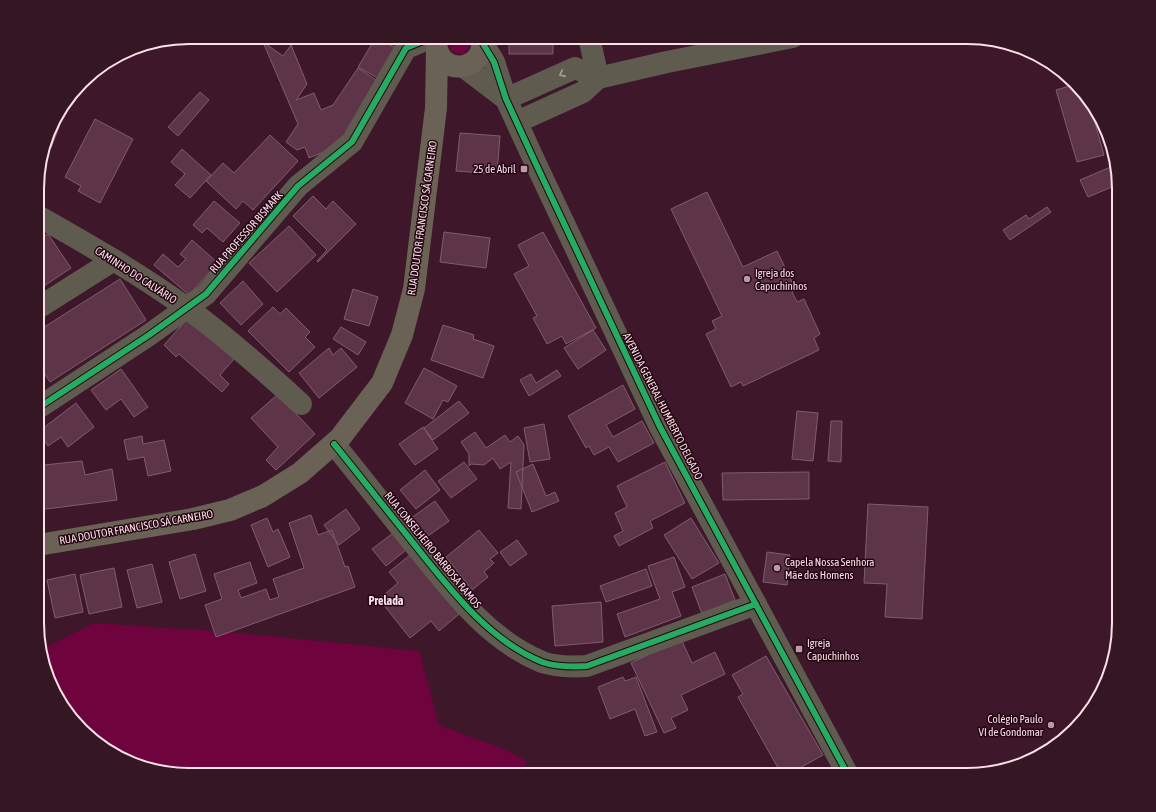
<svg xmlns="http://www.w3.org/2000/svg" width="1156" height="812" font-family="'Asap Condensed',sans-serif">
<style>
.green{fill:#6e033e}
.building{fill:#5e3449;stroke:#7f5d6c}
.lines{fill:none;stroke-linecap:round;stroke-linejoin:round}
.minor{stroke:#5f5b4f;stroke-width:22}
.tertiary{stroke:#5f5b4f;stroke-width:22}
.primary{stroke:#6a6254;stroke-width:22}
.cycleway-casing{stroke:#240613;stroke-width:8}
.cycleway{stroke:#26ab63;stroke-width:6}
.oneway{stroke:#ae9e9c}
.poi-dot{fill:#ba9aa6;stroke:#240613;stroke-width:1.5}
.labels{text-anchor:middle;dominant-baseline:central;stroke-width:3;stroke-linejoin:round;paint-order:stroke}
.poi-label{font-size:11px;fill:#fce0e9;stroke:#240613;text-anchor:start}
.street-label{font-size:11px;fill:#fce0e9;stroke:#240613}
.neighbourhood-label{font-size:12px;font-weight:bold;fill:#fce0e9;stroke:#240613}
.rim{fill:none;stroke:#fce0e9;stroke-width:2}
</style>
<rect width="100%" height="100%" fill="#3e172b"/>
<path class="green" d="M450 37H467C471 44 469 50 463 54L452 52 448 43Z
M94 623 229 632 419 651 439 725 501 748 526 760 523 775H179L140 767 97 744 57 699 41 650Z"/>
<path class="building" d="M376 37 398 49 381 80 358 67Z
M509 37H553V54H509Z
M619 37H660V38L619 39Z
M686 37H722V38L686 41Z
M263 42 283 56 291 45 307 84 296 100 314 93 321 110 333 105 358 68 382 84 341 145 309 158 305 147 297 150 286 142 298 124Z
M1073 85 1090 105 1104 155 1077 162 1056 90Z
M200 92 209 100 178 136 168 127Z
M95 119 133 139 100 203 78 191 81 186 65 177Z
M52 124 59 127 51 148 45 146Z
M460 133 500 136 497 174 456 171Z
M270 135 298 161 253 210 243 201 236 209 206 181 223 163 234 173Z
M182 149 211 175 190 198 175 185 185 174 171 162Z
M1113 166 1118 178 1119 184 1088 197 1080 180Z
M707 192 743 267 777 251 796 290 792 292 797 302 804 299 820 334 814 338 819 350 743 386 741 382 731 387 706 334 716 329 712 321 722 316 671 209Z
M313 196 326 209 333 201 356 224 318 262 317 261 327 250 293 216Z
M214 201 240 223 223 242 207 228 202 233 193 225Z
M1047 207 1051 212 1010 240 1003 230 1026 215 1029 219Z
M289 226 316 255 277 292 249 263Z
M444 232 490 238 486 268 440 262Z
M543 232 596 328 566 344 562 336 547 344 533 318 537 316 514 274 529 266 518 245Z
M48 234 71 268 38 290V240Z
M192 240 218 263 189 295 154 265 163 254 178 267 186 259 180 254Z
M120 279 146 320 50 382 38 364V331Z
M243 281 263 304 241 325 220 303Z
M353 289 378 297 369 326 344 319Z
M273 307 280 314 286 308 310 332 305 337 315 347 289 372 248 331Z
M188 318 234 359 220 375 229 384 222 392 179 354 176 357 164 345Z
M443 325 474 335 473 339 494 346 483 378 431 360Z
M341 327 366 342 358 355 333 339Z
M593 330 606 350 578 369 564 348Z
M329 348 333 355 341 348 357 367 319 398 299 373Z
M424 368 457 386 448 402 443 400 433 419 405 403Z
M121 369 148 407 134 417 121 399 106 410 91 390Z
M557 370 561 376 529 396 520 380 531 374 536 383Z
M623 385 635 409 606 425 613 437 642 421 654 443 618 462 609 447 594 455 589 446 586 448 568 416Z
M278 394 315 434 276 470 266 460 278 447 251 418Z
M459 401 469 413 433 440 424 428Z
M76 403 94 427 68 447 61 437 48 446 38 432Z
M797 411 818 413 813 461 792 459Z
M831 421H842L841 462 828 461Z
M544 424 550 459 530 462 524 428Z
M423 427 438 449 415 465 399 444Z
M475 432 486 448 505 435 510 442 518 436 524 445 521 509 508 508 511 462 500 469 493 458 484 465 471 464 469 466V454L461 442Z
M142 436 143 444 164 440 171 471 148 476 144 457 128 460 124 440Z
M82 461 85 475 112 469 117 500 38 510V480L44 479V465Z
M464 462 477 479 451 498 438 481Z
M665 462 685 503 650 521 653 528 619 546 614 536 623 531 615 513 627 507 617 486Z
M533 464 546 496 555 492 559 501 532 512 516 472Z
M425 470 440 490 416 509 400 490Z
M809 472V499L723 500 722 473Z
M435 501 449 521 421 541 407 521Z
M868 504 928 507 922 619 885 617 887 584 864 583Z
M346 509 360 529 339 545 324 525Z
M311 515 318 535 332 530 345 567 348 566 355 587 216 637 205 605 222 599 214 574 250 562 257 583 238 590 241 598 266 589 270 600 279 597 273 579 304 568 289 523Z
M267 518 273 532 278 529 290 557 268 567 251 525Z
M691 518 719 563 692 579 664 535Z
M479 530 498 553 490 559 494 563 484 572 488 577 472 590 446 557Z
M393 533 406 550 386 566 372 549Z
M517 540 527 554 510 566 500 552Z
M767 552 790 555 787 585 763 582Z
M195 554 206 591 180 599 169 562Z
M410 555 459 614 439 631 431 621 410 638 379 599 398 583 389 572Z
M674 557 685 587 672 592 681 616 625 637 617 614 660 599 648 566Z
M152 564 162 602 137 608 127 570Z
M114 568 122 607 89 614 80 575Z
M646 569 652 586 606 602 600 586Z
M75 574 83 612 55 618 47 580Z
M725 574 735 600 702 614 692 587Z
M601 602 603 642 555 646 552 606Z
M681 639 692 663 715 652 725 674 681 695 688 710 671 718 676 728 664 733 631 663Z
M766 656 823 755 787 775H782L738 697 743 694 732 675Z
M623 677 625 681 636 677 657 732 645 736 635 709 610 719 598 687Z"/>
<g class="lines">
<path class="minor" d="M589 37 598 78
M506 99 575 68 598 78
M517 122 583 92 598 78 667 62 793 37
M38 216C89 245 140 274 188 309 228 338 265 371 301 404
M38 308 114 260
M38 408 149 335 206 294 298 186 352 142 406 48 433 37
M334 444C360 476 385 508 410 539 447 585 486 639 542 662 556 667 572 667 587 666L756 604"/>
<path class="tertiary" d="M482 42 494 62 506 99 535 162 660 427 848 775
M464 67 506 99"/>
<path class="primary" d="M436 44C440 80 490 69 481 37
M38 545 193 519 230 510 263 496 300 473 340 438 382 383 402 335 414 289 436 108 437 50"/>
<defs>
<path id="cycleway" d="M482 42 494 62 506 99 535 162 660 427 848 775
M38 408 149 335 206 294 298 186 352 142 406 48 433 37
M334 444C360 476 385 508 410 539 447 585 486 639 542 662 556 667 572 667 587 666L756 604"/>
</defs>
<use href="#cycleway" class="cycleway-casing"/>
<use href="#cycleway" class="cycleway"/>
</g>
<defs><path id="oneway-chevron" d="M-2-3.5L2.5 0L-2 3.5" fill="none" stroke-width="1.6" stroke-linecap="round" stroke-linejoin="round"/></defs>
<use class="oneway" href="#oneway-chevron" transform="translate(562 74) rotate(156)"/>
<g class="poi-dot">
<rect x="520" y="165" width="8" height="8" rx="2"/>
<circle cx="747" cy="279" r="4"/>
<circle cx="777" cy="568" r="4"/>
<rect x="795" y="645" width="8" height="8" rx="2"/>
<circle cx="1051" cy="725" r="4"/>
</g>
<g class="labels">
<g class="poi-label">
<text x="516" y="169" text-anchor="end">25 de Abril</text>
<text x="755" y="273">Igreja dos<tspan x="755" dy="13">Capuchinhos</tspan></text>
<text x="785" y="562">Capela Nossa Senhora<tspan x="785" dy="13">Mãe dos Homens</tspan></text>
<text x="807" y="643">Igreja<tspan x="807" dy="13">Capuchinhos</tspan></text>
<text x="1043" y="719" text-anchor="end">Colégio Paulo<tspan x="1043" dy="13">VI de Gondomar</tspan></text>
</g>
<g class="street-label">
<text transform="translate(422 218) rotate(-82)">RUA DOUTOR FRANCISCO SÁ CARNEIRO</text>
<text transform="translate(246 232) rotate(-49)">RUA PROFESSOR BISMARK</text>
<text transform="translate(136 275) rotate(33)">CAMINHO DO CALVÁRIO</text>
<text transform="translate(663 406) rotate(63)">AVENIDA GENERAL HUMBERTO DELGADO</text>
<text transform="translate(136 527) rotate(-10)">RUA DOUTOR FRANCISCO SÁ CARNEIRO</text>
<text transform="translate(433 550) rotate(51)">RUA CONSELHEIRO BARBOSA RAMOS</text>
</g>
<g class="neighbourhood-label">
<text x="386" y="601">Prelada</text>
</g>
</g>
<path d="M0 0H1156V812H0ZM189 44H967A145 145 0 0 1 1112 189V623A145 145 0 0 1 967 768H189A145 145 0 0 1 44 623V189A145 145 0 0 1 189 44Z" fill="#351724" fill-rule="evenodd"/>
<path class="rim" d="M189 44H967A145 145 0 0 1 1112 189V623A145 145 0 0 1 967 768H189A145 145 0 0 1 44 623V189A145 145 0 0 1 189 44Z"/>
</svg>
